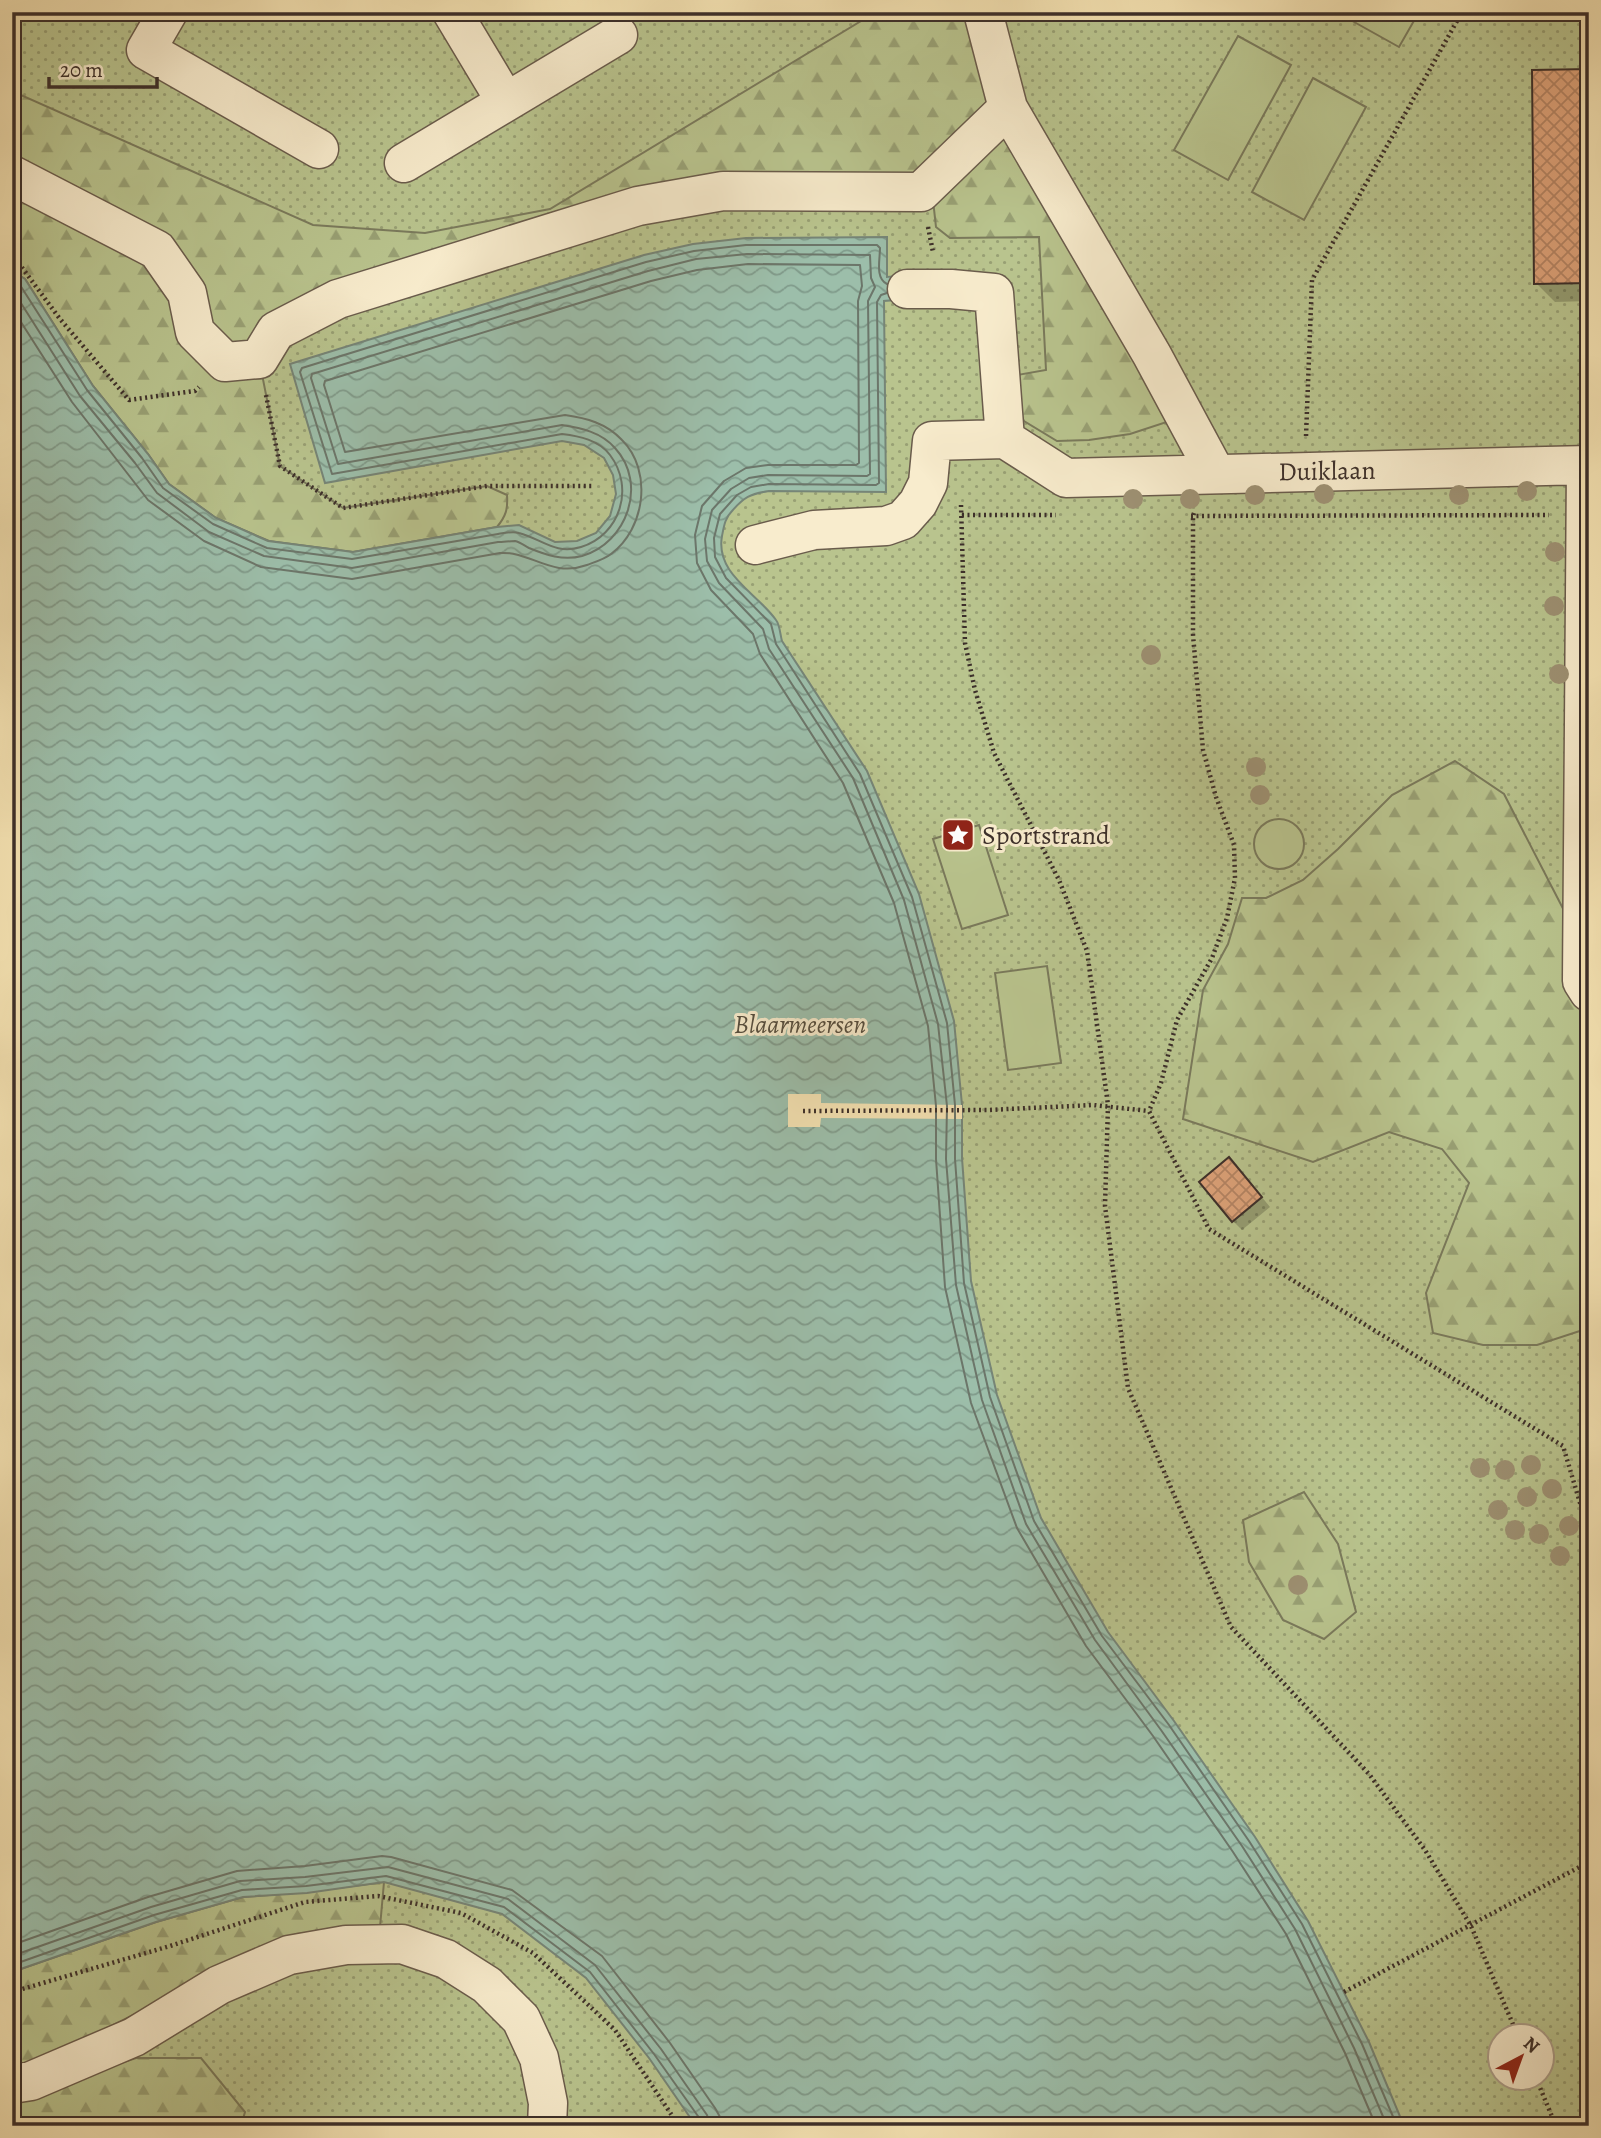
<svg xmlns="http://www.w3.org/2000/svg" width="1601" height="2138" font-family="Alegreya,serif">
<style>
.grass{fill:url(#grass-dots);stroke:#7a7a5c;stroke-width:2;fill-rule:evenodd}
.forest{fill:url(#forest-firs);stroke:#7a7a5c;stroke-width:2}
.garden{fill:#b9c48e;stroke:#7a7a5c;stroke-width:2}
.water{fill:url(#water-waves);stroke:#768577;stroke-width:2}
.pier{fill:#f4e2b2}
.shadow{fill:#0003}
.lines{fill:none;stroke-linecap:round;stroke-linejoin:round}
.shore{stroke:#6c766a;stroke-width:2}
.building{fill:url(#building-cross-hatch);stroke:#3c2f2a;stroke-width:2}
.minor-casing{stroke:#6a5c4c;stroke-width:41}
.path{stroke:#3c2f2a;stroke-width:4.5;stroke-dasharray:2 3.5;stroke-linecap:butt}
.minor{stroke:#f8eccd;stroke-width:38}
.tree{fill:#9d9072}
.labels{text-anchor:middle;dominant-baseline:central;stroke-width:6;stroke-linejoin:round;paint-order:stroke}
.street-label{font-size:26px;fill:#3c2f2a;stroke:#f8eccd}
.poi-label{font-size:26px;fill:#3c2f2a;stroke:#f8eccd;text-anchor:start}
.park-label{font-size:26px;font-style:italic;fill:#554d3e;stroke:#f8eccd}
</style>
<defs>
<pattern id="grass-dots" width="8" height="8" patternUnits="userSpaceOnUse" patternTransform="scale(1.75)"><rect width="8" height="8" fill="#b9c48e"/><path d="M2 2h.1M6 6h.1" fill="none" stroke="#98a074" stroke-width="1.8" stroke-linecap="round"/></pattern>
<pattern id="forest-firs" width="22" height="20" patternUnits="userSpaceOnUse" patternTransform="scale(1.75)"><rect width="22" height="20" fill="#b9c48e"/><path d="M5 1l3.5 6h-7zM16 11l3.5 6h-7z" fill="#98a074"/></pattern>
<pattern id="water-waves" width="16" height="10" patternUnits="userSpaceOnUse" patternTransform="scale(1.75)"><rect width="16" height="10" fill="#9cbeaa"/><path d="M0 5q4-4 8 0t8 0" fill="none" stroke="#809b8b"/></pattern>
<pattern id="building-cross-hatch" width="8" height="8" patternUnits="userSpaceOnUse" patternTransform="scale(1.75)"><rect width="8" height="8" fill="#dda279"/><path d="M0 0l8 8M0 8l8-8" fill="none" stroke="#b48463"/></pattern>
</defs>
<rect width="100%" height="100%" fill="#f4e2b2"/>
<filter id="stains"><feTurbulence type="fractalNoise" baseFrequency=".00286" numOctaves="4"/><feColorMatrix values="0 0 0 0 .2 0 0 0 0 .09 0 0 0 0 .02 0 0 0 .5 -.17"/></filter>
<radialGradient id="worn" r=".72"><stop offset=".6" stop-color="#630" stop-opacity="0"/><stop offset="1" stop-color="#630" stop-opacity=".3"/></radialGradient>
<path class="grass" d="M12 12H1589V2126H12ZM1500 2036H1542V2078H1500Z"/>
<path class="forest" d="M876 12H983L1008 108 921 192 723 191 338 299 259 359 280 466 343 508 487 486 507 495C508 509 506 516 497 527L353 552 269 541 216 518 169 484 148 454 93 386 25 279 12 271V91L313 225 425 233 550 209Z
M1007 122 1179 418 1130 434 1089 440 1057 441 1024 421 1011 399 1017 375 1046 370 1039 237 950 238 936 227 933 200Z
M1455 761 1504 794 1573 928 1568 989 1589 1024V1328L1537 1345H1483L1433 1333 1426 1293 1469 1183 1442 1149 1389 1132 1313 1162 1183 1119 1203 990 1228 944 1242 898H1266L1303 880 1338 849 1392 795Z
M1304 1492 1338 1544 1356 1612 1324 1639 1283 1620 1249 1562 1243 1520Z
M384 1882 380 1927 296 1934 85 2039 91 2073 136 2058H201L245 2112 241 2126H12V1972L156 1922 243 1897 307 1892Z"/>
<path class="garden" d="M1351 12H1419L1399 47 1347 18Z
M1238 36 1291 65 1228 180 1174 150Z
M1313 78 1366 107 1304 220 1252 192Z
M1254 844a25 25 0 1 1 50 0a25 25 0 1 1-50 0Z
M979 825 1008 915 962 929 933 839Z
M1047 966 1061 1063 1008 1070 995 973Z"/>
<path class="water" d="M887 237V277L909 275 908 299 884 301 886 492 769 491C750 494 744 497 732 511 725 518 724 526 722 536 715 574 757 593 776 620 780 625 780 634 782 641L867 771 919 894 954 1021 962 1105V1158L971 1281 997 1395 1041 1518 1108 1632 1174 1721 1255 1837 1308 1921 1369 2042 1404 2126H696L649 2058 586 1978 502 1914 384 1882 307 1893 243 1897 156 1922 12 1972V271L25 279 93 386 148 454 169 484 216 518 268 541 353 552 497 527 519 525 555 542 577 541 596 533 610 516 616 494 613 475 604 458 584 445 562 441 325 483 290 364 644 255 693 244 746 238Z"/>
<path class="pier" d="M788 1094H821V1103L962 1105V1119L821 1118 820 1127H788Z"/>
<path class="shadow" d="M309 12H416V17L315 18Z
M1589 70V301L1555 302 1536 283Z
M1238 1168 1270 1207 1242 1230 1233 1221Z"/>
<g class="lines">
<path class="shore" d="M12 279 20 285 87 390 142 458 163 488 213 524 267 548 352 559 498 534C504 533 513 531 519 533 542 539 555 555 581 547 620 535 635 488 610 455 599 440 579 436 562 434L332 474 300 372 302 368 646 262 694 251 746 245H877L880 248C880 260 875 278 887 284
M12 289 80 396 135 463 157 493 209 532 264 556 352 568 498 542C503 542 510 541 515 541 520 542 525 546 529 548 546 555 563 561 582 556 627 543 648 484 615 448 601 432 581 428 562 425L338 464 311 378 312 374 648 271 696 259 747 254 870 255 871 278 875 287 868 301 870 474 867 476 768 475 749 478 731 489 712 510 705 539 707 561 719 583 763 629 769 649 853 778 904 900 938 1024 947 1106 946 1159 956 1285 982 1400 1026 1524 1095 1640 1161 1730 1242 1846 1295 1929 1354 2048 1387 2126
M887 293 881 295 877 302 879 483 876 485 769 484 751 487 737 495 720 514 714 538 715 557 726 578 771 624 776 644 860 774 912 897 947 1023 955 1105V1159L964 1283 990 1397 1034 1521 1102 1636 1169 1725 1249 1841 1302 1924 1362 2044 1397 2126
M12 308 72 402 148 500 204 541 261 567 352 579 500 553C531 551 551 578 587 565 595 562 605 559 611 554 645 529 653 471 622 440 606 423 586 418 565 415L345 452 324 385 325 381 651 281 697 270 748 264 860 265 862 286 858 301 859 463 856 465H768L746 468 724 481 702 506 695 535 697 563 711 590 753 634 760 654 843 783 894 903 928 1026 936 1106V1159L945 1287 971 1403 1017 1528 1086 1646 1153 1736 1233 1852 1286 1934 1345 2053 1376 2126
M12 1945 148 1897 237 1871 305 1866 382 1856 391 1857 512 1890 602 1956 670 2043 715 2108 720 2117V2126
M12 1956 151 1907 240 1881 305 1877 388 1867 508 1899 595 1965 661 2049 707 2115 710 2126
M12 1965 154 1915 242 1890 306 1886 386 1876 504 1907 590 1972 654 2054 700 2119 701 2126"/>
</g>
<path class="building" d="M1589 69V283L1534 284 1532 70Z
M1229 1157 1262 1197 1232 1222 1199 1182Z"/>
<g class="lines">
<defs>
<path id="minor" d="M168 12 146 50 319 149
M452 12 506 102
M983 12 1008 108 1152 355 1216 474
M404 163 618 35
M12 175 157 250 187 293 195 332 225 362 259 359 276 331 338 299 638 206 723 191 921 192 1008 108
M907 289H951L994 293 1005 439 1066 478 1589 465
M1586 465 1582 981 1589 992
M755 545 814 530 886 526 903 520 918 503 928 483 932 441 1005 439
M12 2084 31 2081 134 2037 219 1985 289 1955 346 1945 402 1944 446 1959 487 1985 521 2019 539 2058 548 2103 547 2126"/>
</defs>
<use href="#minor" class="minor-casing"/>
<path class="path" d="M928 227 933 252
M12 254 60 319 129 400 195 391 199 387
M266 395 280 466 343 508 487 486H592
M1306 436 1312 280 1462 12
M961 505 965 643 975 690 994 753 1059 880 1087 951 1108 1105 1105 1206 1128 1388 1231 1627 1369 1774 1425 1850 1471 1926 1518 2036
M1194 513 1193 516V635L1203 750 1216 797 1234 845 1235 878 1227 918 1212 958 1177 1020 1161 1083 1149 1111 1209 1229 1563 1446 1589 1533
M962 515H1056
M1191 516 1549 515
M803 1111 988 1110 1093 1105 1149 1111
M12 1992 170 1946 305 1902 378 1896 461 1913 533 1953 615 2030 679 2126
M1344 1992 1589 1862
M1536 2078 1556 2126"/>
<use href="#minor" class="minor"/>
</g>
<g class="tree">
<circle cx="1527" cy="491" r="10"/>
<circle cx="1324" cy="494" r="10"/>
<circle cx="1255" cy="495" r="10"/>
<circle cx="1459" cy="495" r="10"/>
<circle cx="1133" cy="499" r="10"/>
<circle cx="1190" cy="499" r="10"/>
<circle cx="1555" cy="552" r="10"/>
<circle cx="1554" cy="606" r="10"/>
<circle cx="1151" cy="655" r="10"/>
<circle cx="1559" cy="674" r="10"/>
<circle cx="1256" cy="767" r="10"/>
<circle cx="1260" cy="795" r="10"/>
<circle cx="1531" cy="1465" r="10"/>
<circle cx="1480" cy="1468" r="10"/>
<circle cx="1505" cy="1470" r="10"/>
<circle cx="1552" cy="1489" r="10"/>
<circle cx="1527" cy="1497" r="10"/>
<circle cx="1498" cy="1510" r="10"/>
<circle cx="1569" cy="1526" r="10"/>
<circle cx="1515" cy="1530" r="10"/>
<circle cx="1539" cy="1534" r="10"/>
<circle cx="1560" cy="1556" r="10"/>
<circle cx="1298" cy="1585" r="10"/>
</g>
<defs>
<symbol id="sight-square" viewBox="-11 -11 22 22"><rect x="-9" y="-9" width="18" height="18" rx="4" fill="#8f2418" stroke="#f8eccd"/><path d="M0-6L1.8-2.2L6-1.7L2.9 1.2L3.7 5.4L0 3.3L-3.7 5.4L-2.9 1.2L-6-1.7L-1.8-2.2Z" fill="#fff"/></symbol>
</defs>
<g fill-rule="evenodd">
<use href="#sight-square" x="939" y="816" width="38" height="38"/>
</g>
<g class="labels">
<g class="street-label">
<text transform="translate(1327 471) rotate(-1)">Duiklaan</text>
</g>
<g class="poi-label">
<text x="982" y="835">Sportstrand</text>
</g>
<g class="park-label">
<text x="800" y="1024">Blaarmeersen</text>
</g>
</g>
<rect width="1601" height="2138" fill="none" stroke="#f4e2b2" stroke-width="42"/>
<rect x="14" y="14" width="1573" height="2110" fill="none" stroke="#3c2f2a" stroke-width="3.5"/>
<rect x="21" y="21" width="1559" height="2096" fill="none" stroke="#3c2f2a" stroke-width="2"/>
<g transform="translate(1521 2057) rotate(41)"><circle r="33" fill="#f8eccd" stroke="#ada08c" stroke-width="2"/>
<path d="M0-5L12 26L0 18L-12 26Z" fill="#8f2418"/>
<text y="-10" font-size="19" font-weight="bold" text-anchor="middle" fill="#3c2f2a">N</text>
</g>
<path d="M49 77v10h108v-10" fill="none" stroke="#3c2f2a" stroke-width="3.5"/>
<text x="60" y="77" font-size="21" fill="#3c2f2a" stroke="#f8eccd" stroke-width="5" paint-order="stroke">20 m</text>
<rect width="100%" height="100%" filter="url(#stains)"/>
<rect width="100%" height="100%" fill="url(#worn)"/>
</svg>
